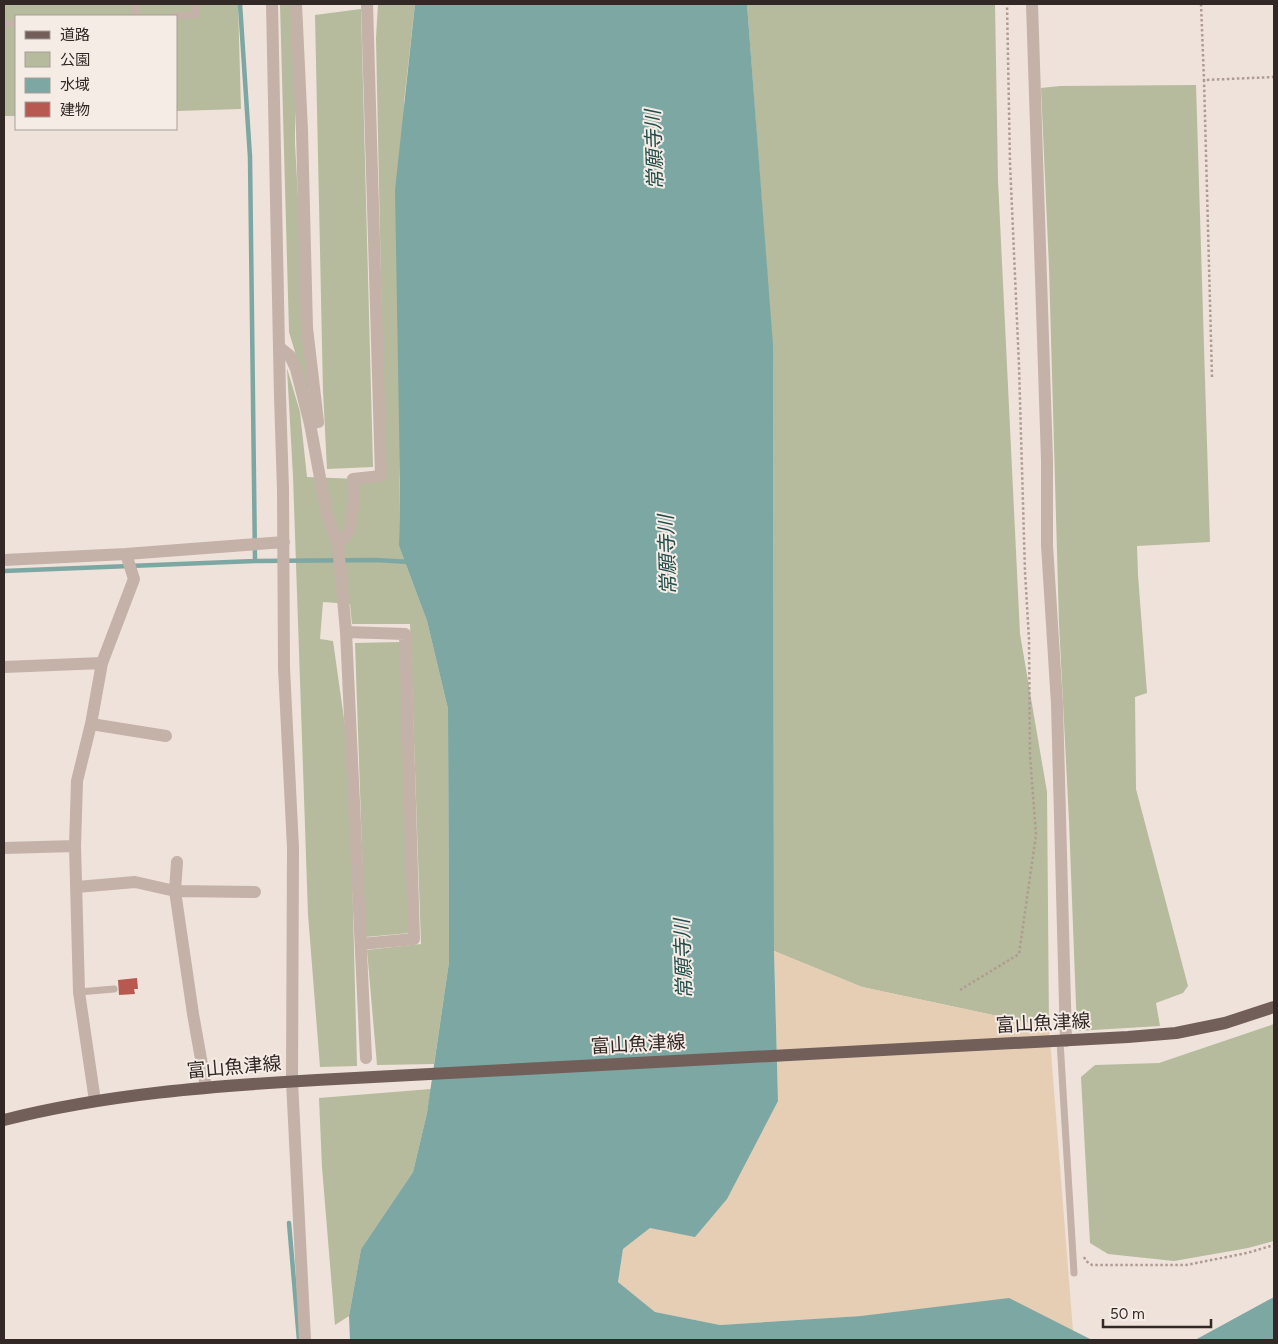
<svg xmlns="http://www.w3.org/2000/svg" width="1278" height="1344" font-family="Figtree,'Noto Sans JP',sans-serif">
<style>
.green{fill:#b5bb9c}
.sand{fill:#e6ceb5}
.water{fill:#7da7a3}
.lines{fill:none;stroke-linecap:round;stroke-linejoin:round}
.stream{stroke:#7da7a3;stroke-width:4.5}
.building{fill:#b75950}
.path{stroke:#b09b92;stroke-width:2.5;stroke-dasharray:2.5 2.5;stroke-linecap:butt}
.service{stroke:#c4b1a8;stroke-width:7}
.minor{stroke:#c4b1a8;stroke-width:12}
.tertiary{stroke:#c4b1a8;stroke-width:12}
.primary{stroke:#725f5a;stroke-width:12}
.labels{text-anchor:middle;dominant-baseline:central;stroke-width:4;stroke-linejoin:round;paint-order:stroke}
.street-label{font-size:19px;fill:#322927;stroke:#f6ece6}
.water-label{font-size:20px;font-style:italic;fill:#224e4b;stroke:#f6ece6}
</style>
<rect width="100%" height="100%" fill="#eee2da"/>
<path class="green" d="M4 4H238L241 109 176 111V16H16V116H4Z
M280 4H292L295 83V143L309 399 289 332Z
M378 4H415L404 102 399 546 427 621 448 709 449 962 434 1064 377 1065 367 950 421 944 410 624H352L350 604 323 602 320 639 333 641 345 726 351 833 357 1066 320 1067 308 914 293 476 287 368 300 412 307 477 385 480 376 38Z
M747 4H995L998 180 1020 634 1047 792 1049 1027 862 987 774 951 773 355Z
M361 9 373 467 327 469 323 391 315 15Z
M1196 85 1210 542 1137 546 1138 575 1147 693 1135 697 1136 789 1188 986 1183 993 1156 1003 1160 1026 1077 1031 1069 821 1059 623 1049 267 1041 88 1060 86Z
M400 642 410 933 365 937 355 643Z
M1274 1024V1241L1248 1248 1174 1261 1108 1254 1090 1243 1081 1077 1095 1065 1159 1063Z
M431 1089 427 1113 413 1172 361 1249 349 1316 335 1325 322 1167 319 1098Z"/>
<path class="sand" d="M774 951 862 987 1049 1027 1073 1331 1059 1325 861 1316 720 1325 655 1312 618 1282 623 1249 650 1228 778 1101Z"/>
<path class="water" d="M415 4H747L773 345 774 951 778 1101 727 1199 695 1237 650 1228 623 1249 618 1282 655 1312 720 1325 861 1316 1009 1298 1092 1340H350L349 1316 361 1249 413 1172 427 1113 449 962 448 709 427 621 399 546 400 481 395 190Z
M1274 1297V1340H1195Z"/>
<g class="lines">
<path class="stream" d="M240 4 250 157 255 561
M4 571 255 561 376 560 410 562
M289 1223 299 1340"/>
</g>
<path class="building" d="M137 978 138 989H134L135 994 119 995 118 980Z"/>
<g class="lines">
<path class="path" d="M1201 4 1204 80
M1212 377 1204 80 1274 77
M960 990 1019 954 1036 835 1030 756 1029 639 1025 572 1019 366 1010 163 1007 4
M1084 1257 1086 1261 1092 1265H1186L1247 1253 1274 1245"/>
<path class="service" d="M135 4 136 16
M175 16 196 15 195 4
M4 24 16 23
M79 992 114 989
M1060 1041 1074 1273"/>
<path class="minor" d="M272 4 280 396 283 490 284 668 293 848 292 1081
M1032 4 1047 460V545L1057 704 1066 1041
M279 347 290 356 296 369 310 424 318 422 307 328 302 131 296 4
M310 424 327 515 338 545
M4 560 126 554 284 542
M346 632 338 545 350 531 354 499 353 479 381 476 367 4
M4 667 102 663
M91 724 166 736
M4 848 75 846
M177 862 175 891 193 1014 206 1087
M77 887 135 882 175 891 255 892
M361 944 414 939 405 634 346 632 366 1058
M95 1101 79 992 75 846 77 781 91 724 102 663 134 579 126 554"/>
<path class="tertiary" d="M292 1081 305 1340"/>
<path class="primary" d="M4 1120C106 1094 212 1086 317 1080L1128 1037 1176 1033 1225 1023 1274 1007"/>
</g>
<g class="labels">
<g class="street-label">
<text transform="translate(1043 1023) rotate(-3)">富山魚津線</text>
<text transform="translate(638 1044) rotate(-3)">富山魚津線</text>
<text transform="translate(234 1067) rotate(-5)">富山魚津線</text>
</g>
<g class="water-label">
<text transform="translate(654 150) rotate(-92)">常願寺川</text>
<text transform="translate(667 555) rotate(-92)">常願寺川</text>
<text transform="translate(683 959) rotate(-92)">常願寺川</text>
</g>
</g>
<rect width="1278" height="1344" fill="none" stroke="#322927" stroke-width="10"/>
<rect x="15" y="15" width="162" height="115" fill="#f6ece6" stroke="#a89e9a"/>
<rect x="25" y="31" width="25" height="8" fill="#725f5a" stroke="#a89e9a"/>
<text x="60" y="40" font-size="15" fill="#322927">道路</text>
<rect x="25" y="52" width="25" height="15" fill="#b5bb9c" stroke="#a89e9a"/>
<text x="60" y="65" font-size="15" fill="#322927">公園</text>
<rect x="25" y="78" width="25" height="15" fill="#7da7a3" stroke="#a89e9a"/>
<text x="60" y="90" font-size="15" fill="#322927">水域</text>
<rect x="25" y="102" width="25" height="15" fill="#b75950" stroke="#a89e9a"/>
<text x="60" y="115" font-size="15" fill="#322927">建物</text>
<path d="M1103 1319v8h108v-8" fill="none" stroke="#322927" stroke-width="2.5"/>
<text x="1110" y="1319" font-size="15" fill="#322927" stroke="#f6ece6" stroke-width="4" paint-order="stroke">50 m</text>
</svg>
